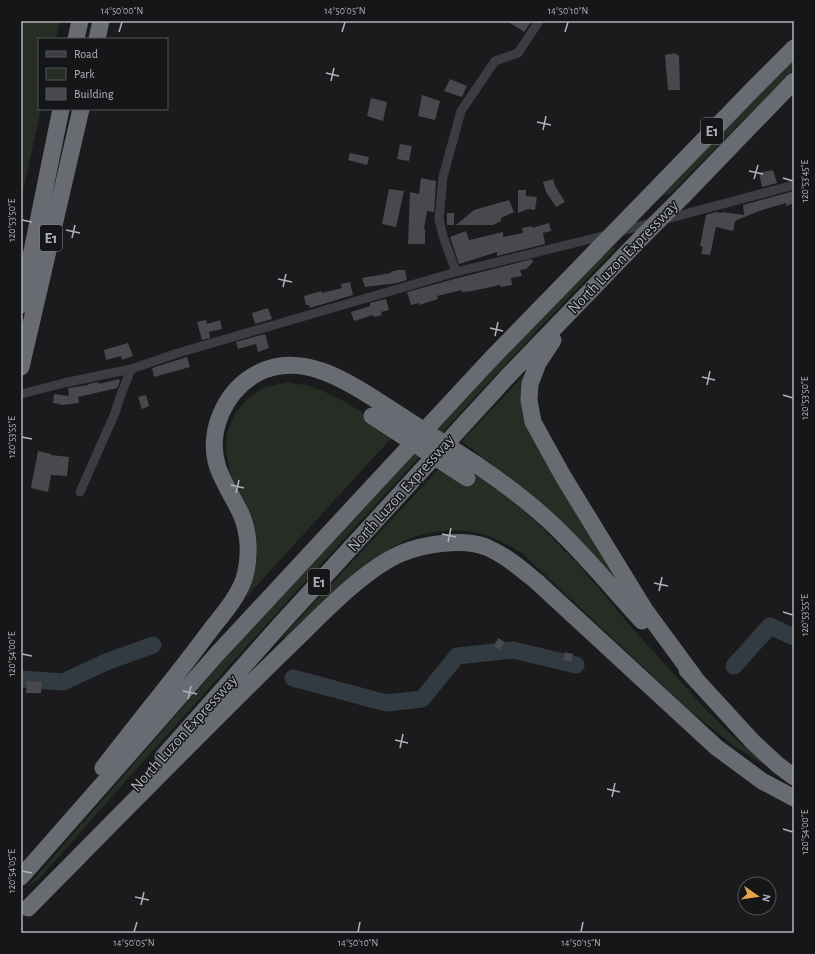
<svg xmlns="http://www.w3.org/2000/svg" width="815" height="954" font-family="'Alegreya Sans',sans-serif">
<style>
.green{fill:#252d25}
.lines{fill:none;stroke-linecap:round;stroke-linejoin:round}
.river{stroke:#313b41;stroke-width:17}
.building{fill:#48494d}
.street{stroke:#3c3d42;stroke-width:9}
.highway{stroke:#686c72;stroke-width:17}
.highway-bridge{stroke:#686c72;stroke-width:17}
.ticks{fill:none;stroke:#aeb3bb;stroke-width:1.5}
.labels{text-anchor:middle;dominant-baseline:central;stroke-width:3;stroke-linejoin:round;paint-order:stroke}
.shield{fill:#161618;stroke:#80848a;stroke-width:1}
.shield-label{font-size:15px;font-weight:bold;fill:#aeb3bb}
.street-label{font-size:16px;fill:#aeb3bb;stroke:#161618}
.neatline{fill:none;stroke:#aeb3bb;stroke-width:1.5}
.ticks-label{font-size:10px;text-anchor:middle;fill:#aeb3bb}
</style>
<rect width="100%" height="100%" fill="#1b1b1d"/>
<path class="green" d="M21 21H60L56 39H39V109H41L21 200Z
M794 58V69L670 194 656 197Z
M617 247C419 453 228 666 38 880L26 888 241 640 604 249Z
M524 375 526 376 524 385 623 590 494 467 462 441Z
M288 382C295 384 304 384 312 387 342 397 369 417 395 434L238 606 247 585 241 500 231 475 226 453 227 434 234 415 247 399 265 387Z
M449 458 476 473 503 492 538 524 578 564 634 630 709 713 739 742 774 771 734 746 690 711 523 554C510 546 497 538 481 534 458 527 422 531 400 543 390 548 381 555 372 562L288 641 283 636Z"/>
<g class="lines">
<path class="river" d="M734 666 770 626 794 637
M293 678 386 703 422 699 457 656 513 650 576 665
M21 679 63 682 106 662 153 645"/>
</g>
<path class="building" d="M507 21H532L524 32Z
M675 53 679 56 680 90H668L665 55Z
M450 79 467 86 462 97 444 91Z
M422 95 440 101 435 120 418 116Z
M371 98 387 102 383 121 367 116Z
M400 144 412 146 409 161 397 159Z
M350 153 369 157 367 165 348 160Z
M773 170 777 183 762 187 759 173Z
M421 178 436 181 434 212 427 211 424 229H425V244H408L410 192 419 194Z
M553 179 555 186 565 202 556 207 546 192 543 182Z
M389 189 404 191 396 227 382 224Z
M518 190H526V196L537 197 535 210 528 209 518 213Z
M794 191V203L786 206V203L759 211 735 221 733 231 716 227 710 255 701 254 703 247 700 246 706 215 716 212 722 213V212L744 215 743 205Z
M509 200 514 212 501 218V221L493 225H456L474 210Z
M447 213H454V225H447Z
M549 223 551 231 543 233 545 244 497 256V252L459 264 450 237 466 231 469 240 503 232V237L523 233 522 228 533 226 532 228Z
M532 259 533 262 526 269 520 270 522 276 511 278 512 285 501 287 500 285 472 291 462 292V290L437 296 438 299 419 305V303L411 305 407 292 458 278Z
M398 270H405L407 280 397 283 365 287 362 278 391 273 390 272Z
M350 282 353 295 310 308 309 305H306L304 296 321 291 322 293 342 288 341 284Z
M386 299 389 310 381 312 382 315 374 317 373 315 354 321 351 312 370 306V303Z
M268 308 272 319 255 324 252 313Z
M206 320 207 324 220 320 222 329 209 332 210 338 202 340 197 322Z
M265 334 269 348 258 352 256 344 238 349 236 342Z
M128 343 133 356 122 360 121 356 106 360 104 350Z
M187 357 190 367 154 377 152 368Z
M119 379 120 381 117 388 78 397 79 403 63 405 53 403 54 394 69 396 68 388 89 385 88 384 99 382V384Z
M146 395 149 406 142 409 138 397Z
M38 451 51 454V455L69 457 67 476 51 475 48 492 31 488Z
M498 638 505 642 500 650 494 646Z
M565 652 573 654 571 662 563 660Z
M27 681 42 682 41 693H26Z"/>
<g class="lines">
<path class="street" d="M456 272 443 236 439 219 443 177 461 111 495 61 518 53 539 21
M21 394 64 383 131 369 178 353 456 272 595 238 794 185
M80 492 115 413 120 397 131 369"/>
<path class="highway" d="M76 39 80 21
M97 39 101 21
M683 196 794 81
M631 215 757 85 794 48
M21 305 61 109
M553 340 538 363 530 384 529 400 533 422 564 478 645 610 695 678
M21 367 81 109
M477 465C502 482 526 500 548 520 582 551 611 587 642 621
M687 670 753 742 778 765 794 777
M163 757 280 625 508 376 644 235
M103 768C138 722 175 678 209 632 221 616 237 599 244 579 250 559 250 534 241 514 234 499 224 484 218 468 206 432 225 390 258 373 300 351 346 380 381 403
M21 877 217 654 490 360 595 252
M28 908C112 823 196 737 282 653 315 622 360 571 402 553 425 544 463 538 486 547 505 555 520 568 536 581L716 747 762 781 794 798"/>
<path class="highway-bridge" d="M644 235 683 196
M595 252 631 215
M381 403 477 465
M372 416 467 478"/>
</g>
<path class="ticks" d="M119 32 122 22M342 32 345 22M565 32 568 22M326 73 339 76M331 81 334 68M537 122 551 125M543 130 546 116M749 171 763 174M783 178 793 181M754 179 758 165M22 220 32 222M66 230 80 233M72 238 75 225M278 279 292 282M283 287 286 274M490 328 503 331M495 336 498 322M702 377 715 380M707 385 710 371M783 395 793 398M22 437 32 439M231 485 244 488M236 493 239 480M442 534 456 537M448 542 451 528M654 583 668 586M659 591 662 577M783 612 793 615M22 654 32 656M183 691 197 694M188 699 191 686M395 740 408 743M400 748 403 734M607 789 620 792M612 797 615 783M783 829 793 832M22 871 32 873M135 897 149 900M141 905 144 892M134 932 137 922M358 932 360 922M581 932 583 922"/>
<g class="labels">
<g class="shield">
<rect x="701" y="118" width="22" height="26" rx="3"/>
<rect x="40" y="225" width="22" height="26" rx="3"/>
<rect x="308" y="569" width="22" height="26" rx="3"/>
</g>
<g class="shield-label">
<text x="712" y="131">E1</text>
<text x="51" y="238">E1</text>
<text x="319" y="582">E1</text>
</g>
<g class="street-label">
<text transform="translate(623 257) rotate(-46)">North Luzon Expressway</text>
<text transform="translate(401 493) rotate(-48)">North Luzon Expressway</text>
<text transform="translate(184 733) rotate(-48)">North Luzon Expressway</text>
</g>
</g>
<rect width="815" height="954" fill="none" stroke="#161618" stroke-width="44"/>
<rect x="38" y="38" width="130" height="72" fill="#161618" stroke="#535559"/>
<rect x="46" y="51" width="20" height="6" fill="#3c3d42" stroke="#535559"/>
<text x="74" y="58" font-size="12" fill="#aeb3bb">Road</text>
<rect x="46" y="68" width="20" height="12" fill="#252d25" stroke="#535559"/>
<text x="74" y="78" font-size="12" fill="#aeb3bb">Park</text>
<rect x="46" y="88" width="20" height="12" fill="#48494d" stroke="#535559"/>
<text x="74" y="98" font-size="12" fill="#aeb3bb">Building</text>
<g transform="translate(757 896) rotate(103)"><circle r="19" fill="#161618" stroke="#535559"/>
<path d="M0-3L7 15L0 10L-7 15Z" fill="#e7a449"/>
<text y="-6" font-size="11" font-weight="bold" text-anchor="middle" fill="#aeb3bb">N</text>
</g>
<rect x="22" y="22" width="771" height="910" class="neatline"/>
<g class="ticks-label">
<text x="122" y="14">14°50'00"N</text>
<text x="345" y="14">14°50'05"N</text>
<text x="568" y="14">14°50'10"N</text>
<text transform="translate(804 181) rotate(-90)" y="4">120°53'45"E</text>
<text transform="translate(11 220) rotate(-90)" y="4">120°53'50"E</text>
<text transform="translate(804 398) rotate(-90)" y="4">120°53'50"E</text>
<text transform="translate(11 437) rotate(-90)" y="4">120°53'55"E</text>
<text transform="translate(804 615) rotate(-90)" y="4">120°53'55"E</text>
<text transform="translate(11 654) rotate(-90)" y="4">120°54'00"E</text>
<text transform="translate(804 832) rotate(-90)" y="4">120°54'00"E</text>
<text transform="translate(11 871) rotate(-90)" y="4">120°54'05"E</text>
<text x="134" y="946">14°50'05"N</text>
<text x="358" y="946">14°50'10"N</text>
<text x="581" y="946">14°50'15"N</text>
</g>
</svg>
